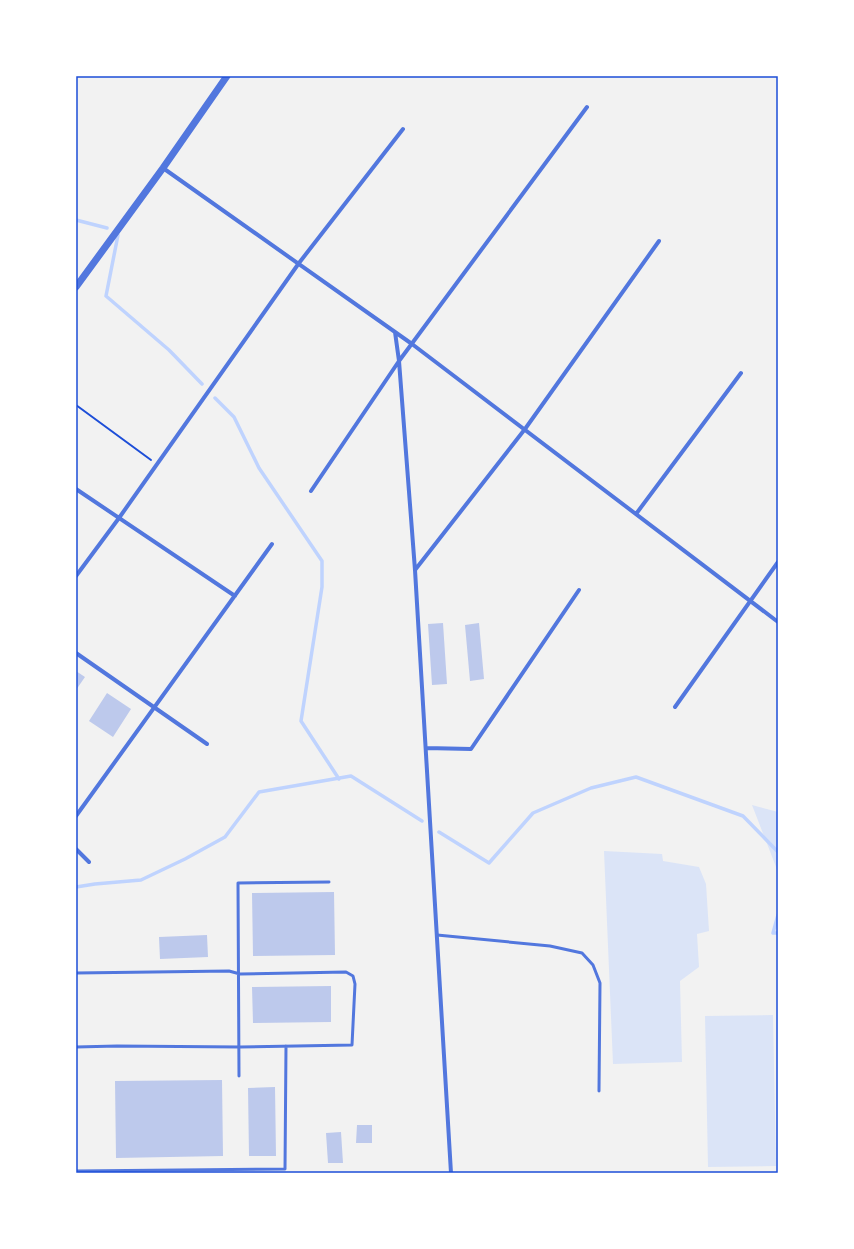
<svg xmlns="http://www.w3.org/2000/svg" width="854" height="1249" font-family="'Open Sans',sans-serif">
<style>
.green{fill:#dbe4f7}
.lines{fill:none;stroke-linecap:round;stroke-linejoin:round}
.stream{stroke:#bfd3fe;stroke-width:3.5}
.building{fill:#bdc9ec}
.path{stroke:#1d4ed8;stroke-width:2}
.service{stroke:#5277de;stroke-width:3}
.minor{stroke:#5277de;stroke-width:4}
.tertiary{stroke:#5277de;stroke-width:7}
.neatline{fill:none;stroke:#1d4ed8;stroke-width:1.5}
</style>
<rect width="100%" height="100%" fill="#f2f2f2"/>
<path class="green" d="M752 805 778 812V872Z
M604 851 662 854 663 861 699 867 706 884 709 931 697 934 699 967 680 981 682 1062 613 1064Z
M773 1015 776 1166 708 1167 705 1016Z"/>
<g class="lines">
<path class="stream" d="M76 220 107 228
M118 235 106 296 169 350 202 384
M215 398 234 417 259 468 322 561V587L301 721 339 779
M439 832 489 863 533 813 591 788 636 777 743 816 778 852
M76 887 95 884 141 880 185 859 225 837 259 792 351 776 422 821
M778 915 773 933H778"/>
</g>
<path class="building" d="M443 623 447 684 432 685 428 624Z
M479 623 484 679 470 681 465 625Z
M76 671 85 677 76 690Z
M107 693 131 709 113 737 89 721Z
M334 892 335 955 253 956 252 893Z
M207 935 208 957 160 959 159 937Z
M331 986V1022L253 1023 252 987Z
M222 1080 223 1156 116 1158 115 1081Z
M275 1087 276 1156H249L248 1088Z
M357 1125H372V1143H356Z
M341 1132 343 1163H328L326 1133Z"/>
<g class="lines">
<path class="path" d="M76 405 151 460"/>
<path class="service" d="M437 935 550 946 582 953 593 965 600 983 599 1091
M76 973 229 971 240 974 346 972 353 976 355 984 352 1045 240 1047 117 1046 76 1047
M239 1076 238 883 329 882
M76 1171 285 1169 286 1046"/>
<path class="minor" d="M163 168 412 344 778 622
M395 332 399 361 415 570 451 1173
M76 489 235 596
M311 491 399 361 587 107
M636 514 741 373
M415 570 525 429 659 241
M76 576 119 518 299 263 403 129
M76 653 207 744
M675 707 778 562
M426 748 471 749 579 590
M76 816 272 544
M76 849 89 862"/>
<path class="tertiary" d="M76 287 163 168 227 76"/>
</g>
<rect width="854" height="1249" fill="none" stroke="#ffffff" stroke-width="154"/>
<rect x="77" y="77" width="700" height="1095" class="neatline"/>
</svg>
